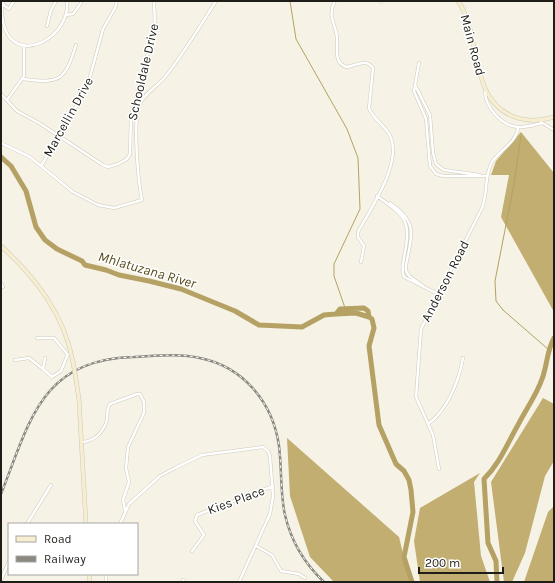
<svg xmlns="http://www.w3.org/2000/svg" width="555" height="583" font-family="Karla,sans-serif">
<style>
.forest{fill:#c1ae70}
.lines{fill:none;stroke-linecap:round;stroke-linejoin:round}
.stream{stroke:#b4a163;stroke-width:1}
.river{stroke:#b4a163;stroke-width:5}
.street-casing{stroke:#cdc9bc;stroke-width:3.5}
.secondary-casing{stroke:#cdc9bc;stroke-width:4.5}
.street{stroke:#fff;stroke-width:2.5}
.secondary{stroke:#f7eed0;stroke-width:3.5}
.rail-casing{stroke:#8a887f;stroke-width:2.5}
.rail{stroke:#fff;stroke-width:1;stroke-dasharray:3;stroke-linecap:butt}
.secondary-bridge-casing{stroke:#cdc9bc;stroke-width:4.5;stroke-linecap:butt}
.secondary-bridge{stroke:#f7eed0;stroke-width:3.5}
.labels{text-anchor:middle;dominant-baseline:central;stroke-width:3;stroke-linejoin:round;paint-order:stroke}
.street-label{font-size:13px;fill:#1e1d18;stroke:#fff}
.water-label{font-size:14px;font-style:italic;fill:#594b1a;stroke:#fff}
</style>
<rect width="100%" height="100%" fill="#f6f2e5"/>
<path class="forest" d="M521 132 554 173V312L501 217 509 175H491L496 161Z
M543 398 554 404V461L545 476 525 553 512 582H504L491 482Z
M287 438 399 537 410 582H334L310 557 290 496Z
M480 473 474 482 481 556 490 582H420L414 541 420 508Z
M554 506V582H524L548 512Z"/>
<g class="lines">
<path class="stream" d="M290 1 296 39 347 129 358 158 360 209 334 264V276L345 308
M521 136 514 184 495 281 496 301 503 310 549 350"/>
<path class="river" d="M1 157 11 166 26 191 36 227 45 240 57 249 82 261 85 265 106 270 119 275 149 281 181 289 235 311 259 325 302 327 324 315 336 314 340 309 364 308 368 311 369 317 372 319 374 328 369 346 379 425 396 464 404 471 409 480 411 490 413 512 404 557 412 582
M336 314 356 313 369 317
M497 582 496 561 488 543 484 479C500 463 507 444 518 425 526 409 536 396 542 379 547 366 547 350 554 338"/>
<defs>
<path id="street" d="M3 1C1 7 2 16 3 22 13 69 71 38 67 1
M335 1C327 15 335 23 337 37 338 48 333 62 346 67 356 66 366 58 373 68L369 108C373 120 387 126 391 138 401 165 371 208 358 232V237L364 246 361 262
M381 1V2
M2 4 9 9 14 1
M66 15 73 14 81 3
M47 26 51 10 56 1
M419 63 414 91 426 119 430 166 436 174 443 176H487
M23 79C61 84 65 80 76 45
M415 85 430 115 433 153 436 164 444 170 480 175
M485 91C485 106 500 125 517 127 525 128 534 125 542 123
M1 94 17 111 39 123 103 165 108 167 118 164 127 159 130 154 131 117 155 27 154 1
M7 100 24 76V47
M541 122 554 130
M1 143 30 157 73 192 98 205 114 208 142 200C138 180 133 124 139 106 144 93 157 87 165 77 184 53 200 26 216 1
M41 166 87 88 103 29 115 8 117 1
M377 196C408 218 411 221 404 258 403 265 401 271 404 277L438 294
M390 203C413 219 414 229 408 255 407 261 405 266 406 271L409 276 423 286
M1 283 3 287
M37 338H54L68 355
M45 358 43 369 52 377 61 371 67 356
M15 360 29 358 43 369
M428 424C447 411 459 381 463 358
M82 442C94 441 103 433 107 420 108 414 106 409 110 404L137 394H140L144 402V413L128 447 126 468 129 482 123 500 125 510
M439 469 433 435 416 397 421 329 482 208C488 193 484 176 492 162 499 151 518 141 518 127
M27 524 51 485
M120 524 129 504 160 476 175 468 202 455 263 447 268 451 270 456 273 496 270 514 239 582
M256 546 272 555 281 571 299 574 305 578
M192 551 204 535 195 521 197 515 273 486
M106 574V582
M1 580 9 561
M183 580 185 582"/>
<path id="secondary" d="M458 1C482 35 468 97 512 116 527 122 539 121 554 117
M1 246C36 278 64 314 73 362
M76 379 79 400 86 524
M89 574 90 582"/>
</defs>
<use href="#street" class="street-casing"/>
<use href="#secondary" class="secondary-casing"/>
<use href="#street" class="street"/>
<use href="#secondary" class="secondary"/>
<defs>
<path id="rail" d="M1 494C30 421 41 359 134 357 155 356 179 353 200 358 244 367 273 403 279 446 282 469 280 493 285 515 291 541 305 564 324 582"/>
</defs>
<use href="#rail" class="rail-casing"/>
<use href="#rail" class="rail"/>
<defs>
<path id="secondary-bridge" d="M73 362 76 379"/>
</defs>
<use href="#secondary-bridge" class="secondary-bridge-casing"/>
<use href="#secondary-bridge" class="secondary-bridge"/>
</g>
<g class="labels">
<g class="street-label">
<text transform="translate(473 45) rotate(75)">Main Road</text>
<text transform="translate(143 72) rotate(-77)">Schooldale Drive</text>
<text transform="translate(68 117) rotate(-61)">Marcellin Drive</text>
<text transform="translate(445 281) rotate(-63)">Anderson Road</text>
<text transform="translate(236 500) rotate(-20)">Kies Place</text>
</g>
<g class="water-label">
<text transform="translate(147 270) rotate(16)">Mhlatuzana River</text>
</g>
</g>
<rect width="555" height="583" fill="none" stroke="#1e1d18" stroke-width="4"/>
<rect x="8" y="523" width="130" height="52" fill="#ffffff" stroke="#a5a5a3"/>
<rect x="16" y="536" width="20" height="6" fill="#f7eed0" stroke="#a5a5a3"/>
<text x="44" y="543" font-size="12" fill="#1e1d18">Road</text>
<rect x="16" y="556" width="20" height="6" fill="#8a887f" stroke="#a5a5a3"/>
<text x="44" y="563" font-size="12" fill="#1e1d18">Railway</text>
<path d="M419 567v6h84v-6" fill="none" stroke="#1e1d18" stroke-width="2"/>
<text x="425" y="567" font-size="12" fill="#1e1d18" stroke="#ffffff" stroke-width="3" paint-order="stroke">200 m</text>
</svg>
